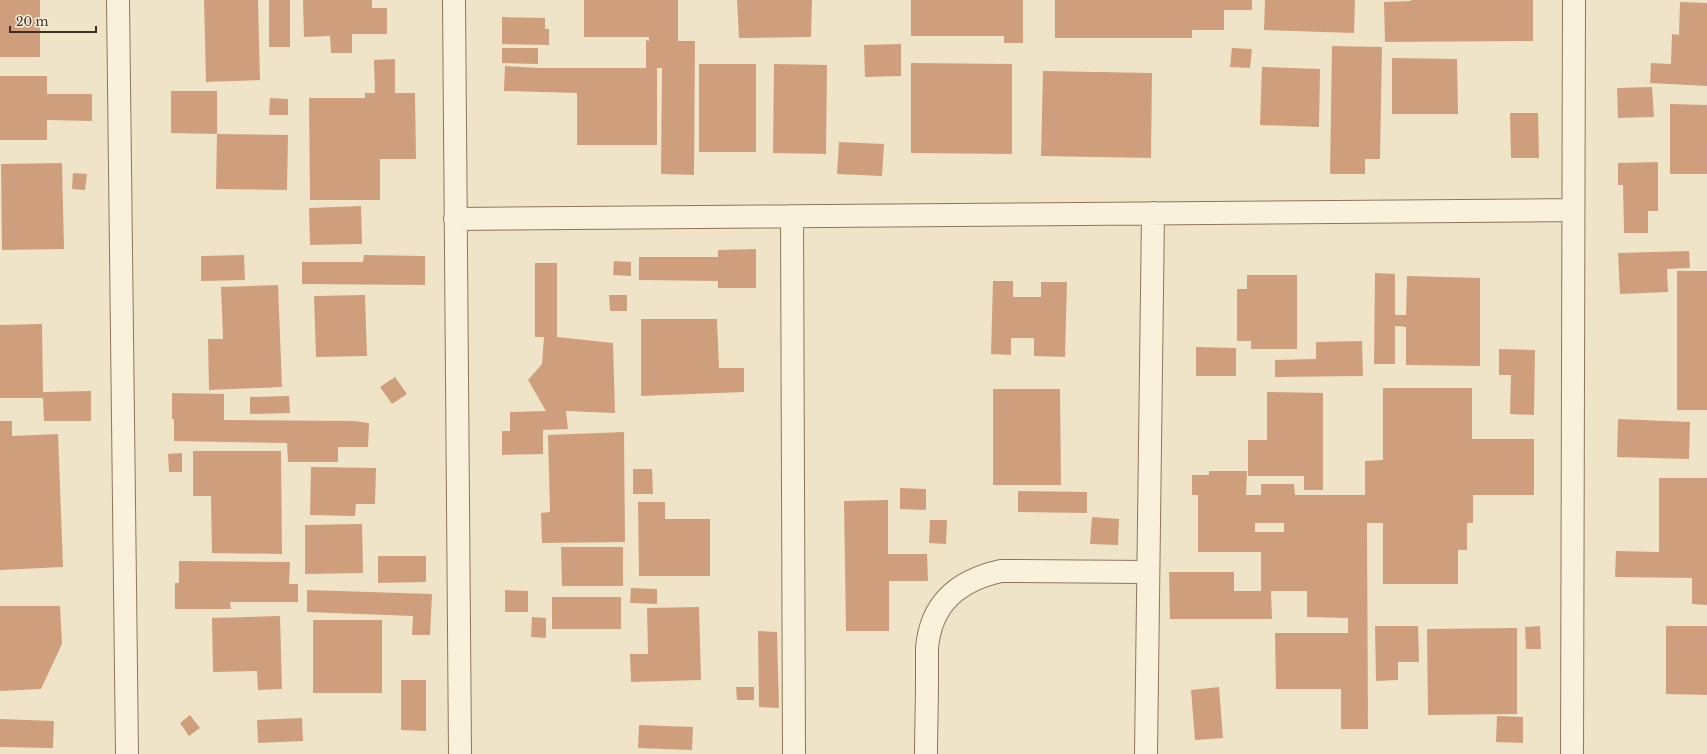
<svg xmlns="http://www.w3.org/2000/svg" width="1707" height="754" font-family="'Libre Baskerville',serif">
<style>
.building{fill:#cf9f7d;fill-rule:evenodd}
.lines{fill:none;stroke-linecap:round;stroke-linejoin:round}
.minor-casing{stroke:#8d765c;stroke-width:24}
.minor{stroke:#faf1dc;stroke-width:22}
</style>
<rect width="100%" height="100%" fill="#f0e4c8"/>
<path class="building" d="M0 0H40V57H0Z
M204 0H258L260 80 206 82Z
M269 0H290V47H269Z
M303 0H372V8H387V34H352V53H331L330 36 304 37Z
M584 0H678V41H695L694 175 661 174 662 68H657V145H577V93L504 91 505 66 540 68H646V40L649 41V37H584Z
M737 0H812L811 37 739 38Z
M911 0H1023V43H1004V36H911Z
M1055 0H1252V10H1224V30H1192V38H1055Z
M1265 0H1355L1354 33 1264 30Z
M1411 0H1533V41L1385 42 1384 2 1411 1Z
M1680 2 1707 3V86L1650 83 1651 63 1671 64 1672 34 1679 35Z
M502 17 545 18V29H549V45L502 44Z
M901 44V76L865 77 864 45Z
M1332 46 1382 47 1380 159H1365V174H1330Z
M502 48H538V64L502 63Z
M1232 48 1252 49 1250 68 1230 67Z
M1392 58 1457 59 1458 114H1392Z
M395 59V93H415L416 159H380V200H310L309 98H365V93H375L374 60Z
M911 63 1012 64V154L911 153Z
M699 64H756V152H699Z
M774 64 827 65 826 154 773 153Z
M1262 67 1320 69 1319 127 1260 125Z
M1043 71 1152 73 1151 158 1041 156Z
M0 76H47V94H92V121L47 120V140H0Z
M1652 87 1654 117 1618 118 1617 88Z
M171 91H217V134L171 133Z
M270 98 288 99V115H269Z
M1670 104 1707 105V174H1670Z
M1510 113H1538L1539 158H1511Z
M217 134 288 135 287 190 216 189Z
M839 142 884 144 882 176 837 174Z
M1658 162V211H1648V233H1624L1623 185H1618V163Z
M62 163 64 249 2 250 1 164Z
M73 173 87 174 85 190 72 189Z
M361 206 362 244 310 245 309 208Z
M756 249V288H718V281L639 280V257H718V250Z
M1689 251 1690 268 1667 269 1668 292 1620 294 1618 253Z
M244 255 245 280 201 281V256Z
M364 255 425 256V285L302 284V262H363Z
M614 261 631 262V276L613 275Z
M535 263H557V337L613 343 615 413 566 411 568 429 543 430V454L502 455V431H510V412L546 411 528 380 542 364 544 337H535Z
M1677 271H1707V410H1677Z
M1375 273 1395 274V315H1406L1407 276 1480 278V366L1406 365V327L1395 326V364H1374Z
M1247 275H1297V349H1251V341H1237V289H1247Z
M993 281H1013V297H1041V282H1067L1065 357 1034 356V338H1011V355L991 354Z
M278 285 282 387 209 390 208 339H223L221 287Z
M365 295 367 356 316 357 314 296Z
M609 295H627V311H610Z
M641 319H717L719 368H744V392L641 396Z
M42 324 43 392 91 391V421H44L43 398H0V325Z
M1362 341 1363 376 1275 377V360L1316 359V342Z
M1196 347 1236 348V376H1196Z
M1499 349 1535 350 1534 415 1510 414 1511 375H1499Z
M395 377 407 394 392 404 380 387Z
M1383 388H1472V439H1534V495H1473V523H1467V550H1458V584H1383V523H1367L1368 729H1341V689H1276L1275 633H1348V618L1307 617V591H1271L1272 619H1170L1169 572H1234V591H1261V552H1198V495H1192V475H1209V471H1247L1246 495H1261V484H1294L1295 495H1365V461L1383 460ZM1255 523H1284V532H1255Z
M993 389H1060L1061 485H993Z
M1267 392 1323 393V490H1304V476H1248V440H1267Z
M172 393 224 394V420L354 421 369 423 368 447H338V462H288L287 443 174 441V419H172Z
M289 396 290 413 250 414V397Z
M1618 419 1690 422 1689 459 1617 457Z
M0 421H12V436L58 434 63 567 0 570Z
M624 432 625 542 542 543 541 513 550 512 548 435Z
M193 451H281L282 554 212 553 211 496H193Z
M182 453V472H169L168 454Z
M311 467 376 468 375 504H356L355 516 310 515Z
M633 469H652L653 494H633Z
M1659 478H1707V605L1692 604V578L1615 577 1616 551 1659 552Z
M900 488 926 489V510L900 509Z
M1018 491 1087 492V513L1018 512Z
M888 500V554H927L928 581H889V631H846L844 501Z
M638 502H665V519H710V576H639Z
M1092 517 1119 519 1118 545 1090 544Z
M930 520H947L946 544 929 543Z
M362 524 363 573 305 574V525Z
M561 547H623V586H562Z
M378 556H426V582L378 583Z
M179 561 290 562 289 584H298V602H230L231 609H175V583H179Z
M631 588 657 589V604L630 603Z
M307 590 432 594 430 635H412L413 616 307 612Z
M505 590 528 591V612H505Z
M552 597H621V629H552Z
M0 606H60L62 644 41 689 0 691Z
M699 607 701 680 631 682 630 654H648L647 608Z
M280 616 282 689 258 690 257 671 213 672 212 618Z
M532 617 546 618V638L531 637Z
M313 620H382V693H313Z
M1375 626H1418L1419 662H1398V680L1376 681Z
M1540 626 1541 649H1526L1525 627Z
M1666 626H1707V695L1666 694Z
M1517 628V714L1428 715 1427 629Z
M758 631 777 632 779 708 759 707Z
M401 680H426V731L401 730Z
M736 687H754V700H737Z
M1219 687 1223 738 1195 740 1191 690Z
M190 715 200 728 189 736 180 723Z
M1497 716 1523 717V743L1496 742Z
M302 718 303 741 258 743 257 720Z
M0 719 54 721 53 748 0 747Z
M639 725 693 727 692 750 638 748Z"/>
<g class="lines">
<defs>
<path id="minor" d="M118 0 127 754
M454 0 460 754
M792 216 794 754
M455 219 1573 210
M926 754C926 730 927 705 927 681 927 670 927 659 927 648 931 602 960 580 1001 571L1148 572
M1146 754 1153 213
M1572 754 1574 0"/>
</defs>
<use href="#minor" class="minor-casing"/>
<use href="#minor" class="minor"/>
</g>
<path d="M10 26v6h86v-6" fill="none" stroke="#3d2e20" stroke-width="2"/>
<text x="16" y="26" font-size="12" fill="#3d2e20" stroke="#f7eed8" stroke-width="3" paint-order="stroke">20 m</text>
</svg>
